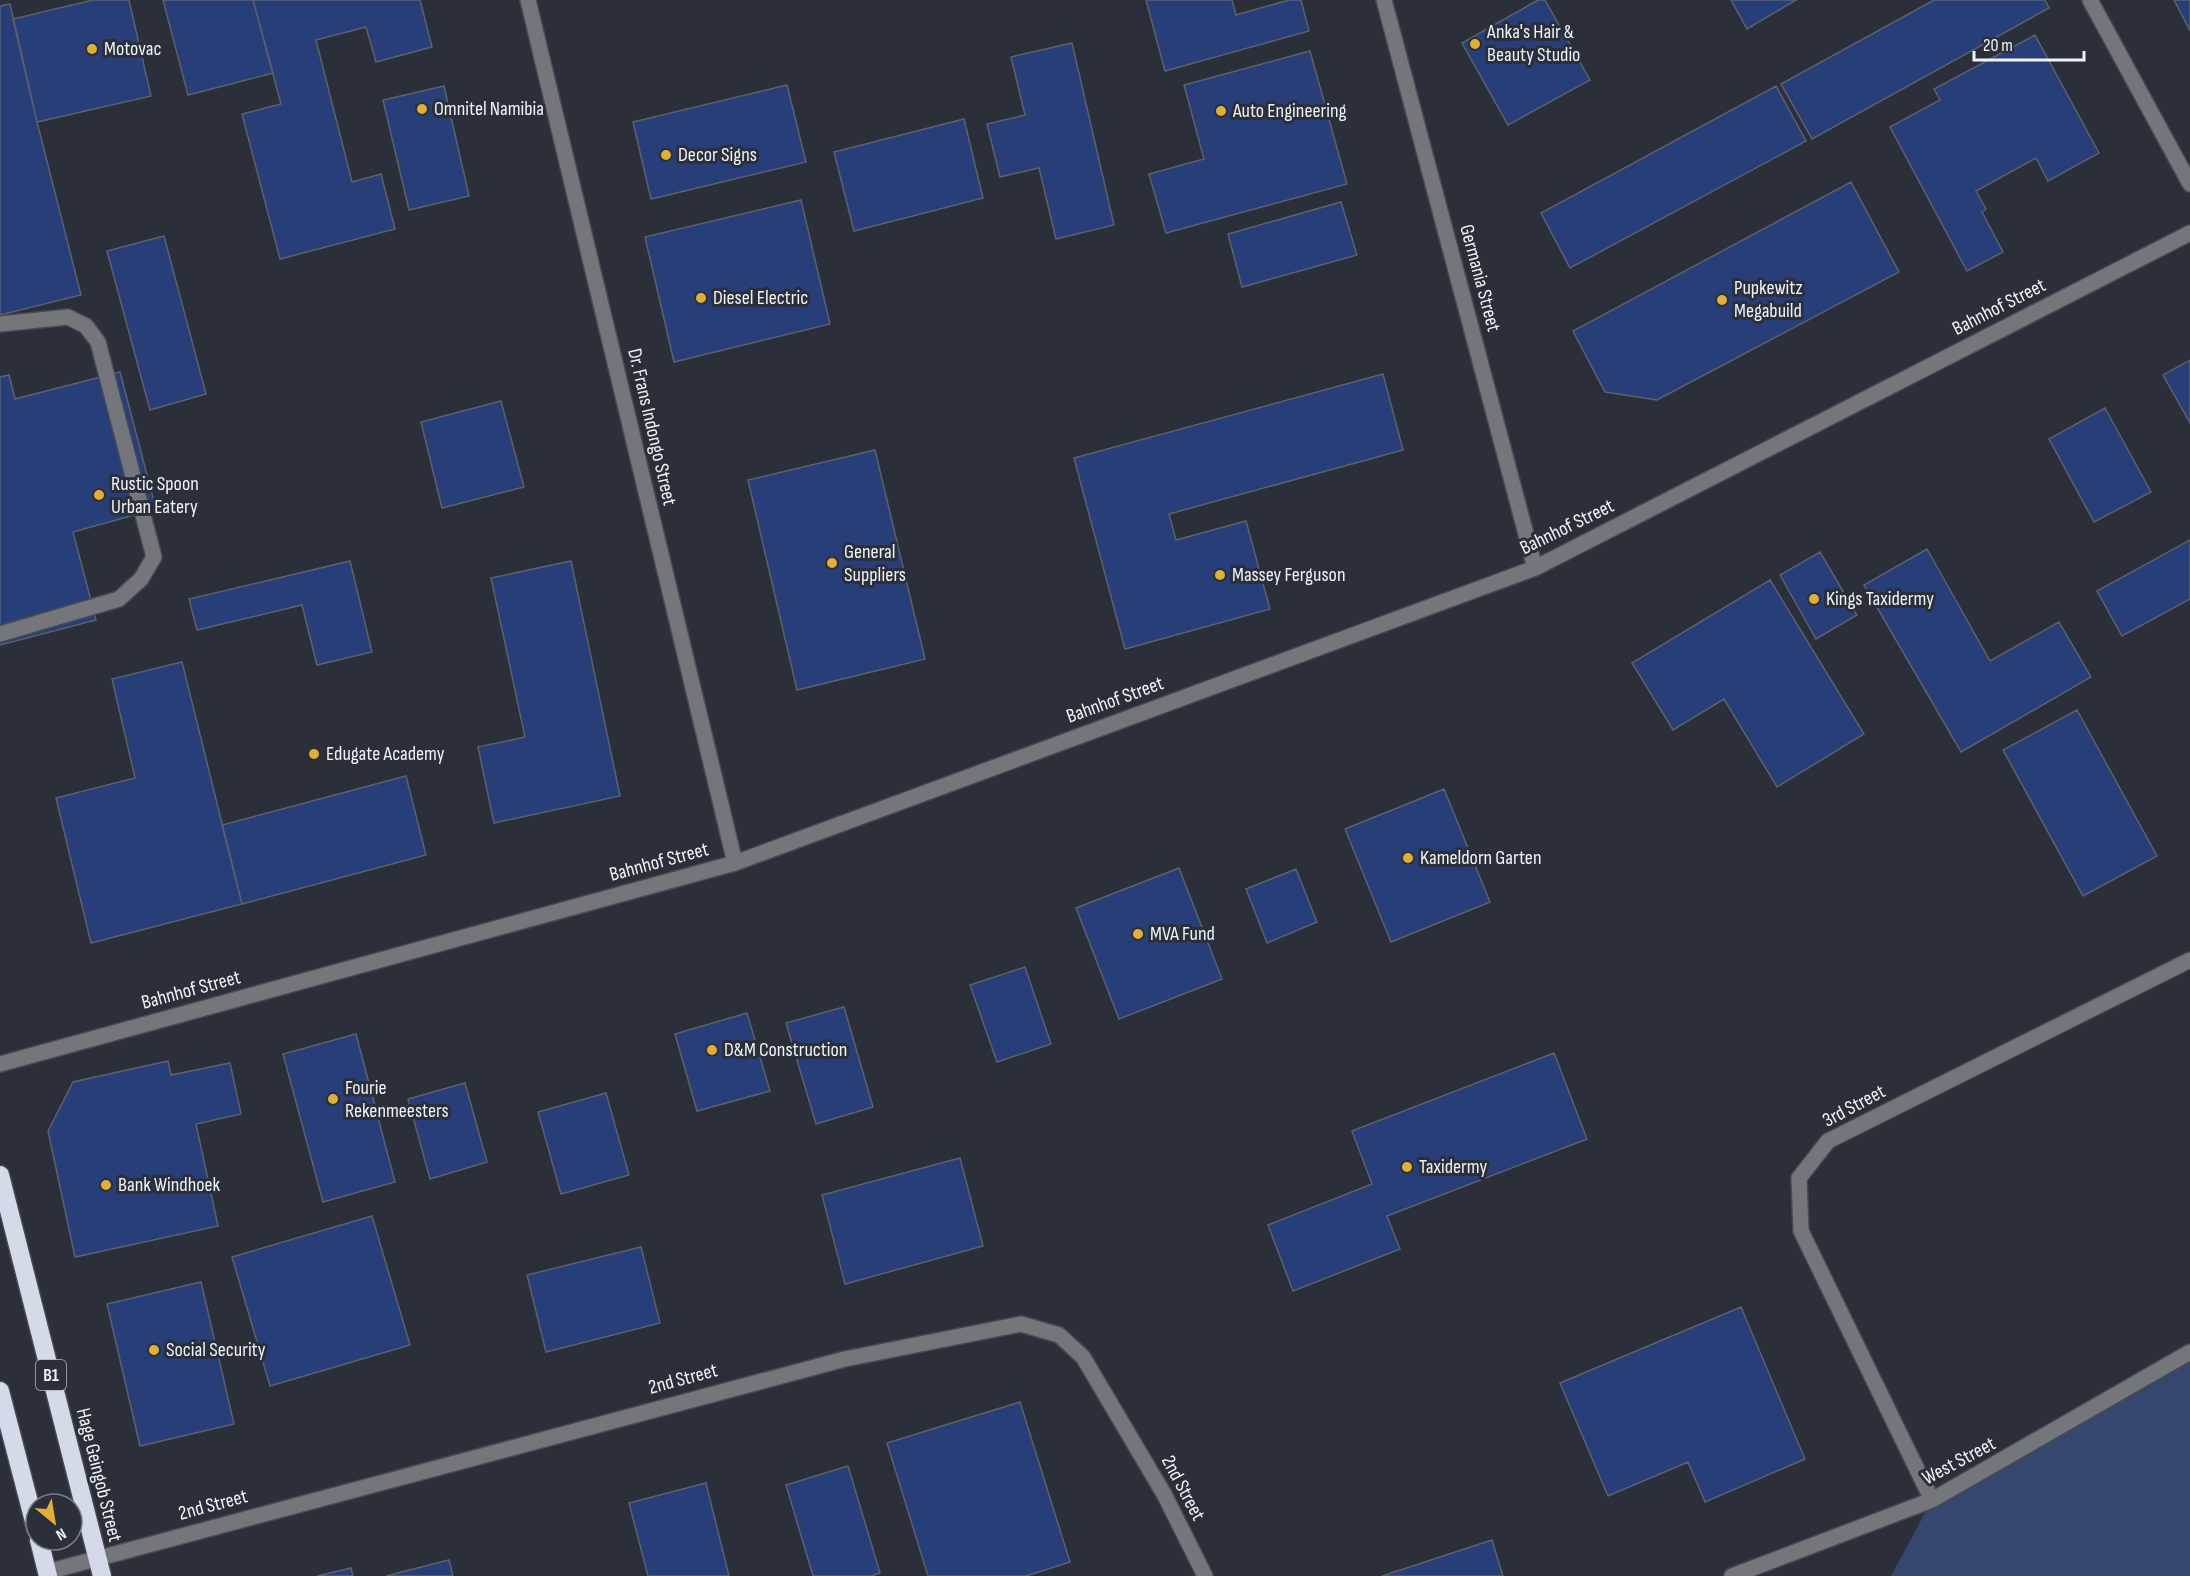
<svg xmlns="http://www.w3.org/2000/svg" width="2190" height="1576" font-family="'Sofia Sans Condensed',sans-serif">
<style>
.green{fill:#36476f}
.building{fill:#273e78;stroke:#5c616c;stroke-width:1.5}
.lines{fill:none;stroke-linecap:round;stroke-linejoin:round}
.minor-casing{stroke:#464a54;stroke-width:18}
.highway-casing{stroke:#464a54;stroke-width:21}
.minor{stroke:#74767c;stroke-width:15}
.highway{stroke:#d4dae7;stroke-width:18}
.poi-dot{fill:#e1af34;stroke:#2a2f39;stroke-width:2}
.labels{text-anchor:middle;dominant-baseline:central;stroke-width:6;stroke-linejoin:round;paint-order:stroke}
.shield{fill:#2a2f39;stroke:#b4b8bf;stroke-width:1.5}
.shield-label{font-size:18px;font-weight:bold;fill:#eff2f8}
.poi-label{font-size:20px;fill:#eff2f8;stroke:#2a2f39;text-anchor:start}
.street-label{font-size:20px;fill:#eff2f8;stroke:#2a2f39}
</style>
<rect width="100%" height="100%" fill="#2a2f39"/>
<path class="green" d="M2190 1350V1576H1891L1932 1500Z"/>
<path class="building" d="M93 0H129L151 96 37 122 13 19Z
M163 0H253L273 73 188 95Z
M253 0H420L432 47 376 62 366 27 316 40 352 182 381 174 395 229 280 259 242 114 281 104Z
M1146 0H1232L1236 15 1289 0H1301L1309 31 1165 71Z
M1538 0H1545L1590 80 1508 125 1462 43Z
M1731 0H1796L1747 29Z
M1934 0H2045L2049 8 1812 139 1781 84Z
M2174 0H2190V31Z
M10 4 37 122 81 295 0 315V6Z
M2035 35 2099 153 2048 181 2036 158 1976 191 1986 209 1982 212 2003 252 1967 271 1890 127 1940 100 1934 89Z
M1072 43 1114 225 1056 239 1039 168 1000 177 987 124 1025 115 1011 57Z
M1310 51 1347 184 1166 233 1149 174 1204 159 1184 85Z
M787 85 806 162 651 199 633 122Z
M444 86 469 196 409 210 383 100Z
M1776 86 1806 141 1570 268 1541 213Z
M964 119 983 198 854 231 834 152Z
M1851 182 1899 272 1657 400 1605 392 1573 331Z
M801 200 830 324 674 362 645 237Z
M1341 202 1357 255 1242 287 1228 234Z
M164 236 206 394 150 410 107 251Z
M2190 360V423L2163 375Z
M120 372 156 509 73 532 96 620 0 645V377L9 375 15 399Z
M1383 374 1403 450 1169 514 1176 540 1246 521 1270 609 1125 649 1074 458Z
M501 401 524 487 442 508 421 422Z
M2105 408 2151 492 2094 522 2049 439Z
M875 450 925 659 797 690 748 480Z
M2190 540V599L2122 636 2097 591Z
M1927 549 1990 661 2059 622 2091 677 1961 752 1864 585Z
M1820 552 1857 615 1816 639 1780 575Z
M350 561 372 652 317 665 302 605 197 630 189 599Z
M571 561 620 796 494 823 478 747 525 737 491 578Z
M1770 580 1864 734 1777 787 1724 699 1673 730 1632 663Z
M182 662 242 904 91 943 56 798 135 778 112 679Z
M2077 710 2157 856 2083 896 2003 750Z
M406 776 426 855 242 904 222 825Z
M1444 789 1490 902 1391 942 1345 829Z
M1179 868 1222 979 1119 1019 1076 908Z
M1296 869 1317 922 1267 943 1246 889Z
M1025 967 1051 1044 997 1062 970 985Z
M844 1007 873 1107 816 1124 786 1023Z
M747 1013 770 1091 697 1111 675 1034Z
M356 1034 395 1182 323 1202 283 1054Z
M1554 1053 1587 1139 1387 1216 1400 1249 1293 1291 1268 1225 1372 1184 1352 1131Z
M168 1061 171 1075 230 1063 241 1114 196 1124 218 1226 75 1257 48 1131 73 1082Z
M465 1083 487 1162 430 1179 408 1099Z
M606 1093 629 1175 561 1194 538 1112Z
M960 1158 983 1246 845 1284 822 1195Z
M372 1216 410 1345 270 1386 232 1257Z
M641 1247 660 1323 546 1352 527 1275Z
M201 1282 234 1424 140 1446 107 1304Z
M1741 1307 1805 1459 1705 1502 1688 1462 1608 1496 1560 1383Z
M1020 1402 1070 1562 1026 1576H928L887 1443Z
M848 1466 880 1573 871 1576H813L786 1485Z
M706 1483 729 1576H648L629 1503Z
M1492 1540 1503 1576H1382Z
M449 1560 453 1576H386Z
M351 1568 353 1576H317Z"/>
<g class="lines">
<defs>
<path id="minor" d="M528 0 735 863
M1384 0 1535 568
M2090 0 2190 184
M0 324 68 317 86 326 98 342 154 557 141 579 119 599 0 634
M0 1064 735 863 1535 568 2190 233
M1932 1500 1801 1231 1799 1178 1828 1141 2190 960
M47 1572 845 1359 1021 1324 1059 1335 1083 1357 1164 1494 1205 1576
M1732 1576 1932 1500 2190 1352"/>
<path id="highway" d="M0 1175 102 1576
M0 1391 36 1529
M39 1540 48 1576"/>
</defs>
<use href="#minor" class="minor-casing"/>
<use href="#highway" class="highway-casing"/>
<use href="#minor" class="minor"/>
<use href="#highway" class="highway"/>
</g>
<g class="poi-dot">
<circle cx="1475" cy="44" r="6"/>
<circle cx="92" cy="49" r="6"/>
<circle cx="422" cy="109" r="6"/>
<circle cx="1221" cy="111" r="6"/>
<circle cx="666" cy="155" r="6"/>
<circle cx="701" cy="298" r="6"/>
<circle cx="1722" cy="300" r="6"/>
<circle cx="99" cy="495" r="6"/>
<circle cx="832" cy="563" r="6"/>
<circle cx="1220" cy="575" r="6"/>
<circle cx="1814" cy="599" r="6"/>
<circle cx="314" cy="754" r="6"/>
<circle cx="1408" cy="858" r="6"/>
<circle cx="1138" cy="934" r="6"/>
<circle cx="712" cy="1050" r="6"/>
<circle cx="333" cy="1099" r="6"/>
<circle cx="1407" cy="1167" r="6"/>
<circle cx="106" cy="1185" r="6"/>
<circle cx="154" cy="1350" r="6"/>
</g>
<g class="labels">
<rect class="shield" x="36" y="1360" width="30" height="30" rx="4.5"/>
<g class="shield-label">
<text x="51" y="1375">B1</text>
</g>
<g class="poi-label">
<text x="1487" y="32">Anka's Hair &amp;<tspan x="1487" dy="23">Beauty Studio</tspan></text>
<text x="104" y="49">Motovac</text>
<text x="434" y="109">Omnitel Namibia</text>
<text x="1233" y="111">Auto Engineering</text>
<text x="678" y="155">Decor Signs</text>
<text x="1734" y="288">Pupkewitz<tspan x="1734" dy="23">Megabuild</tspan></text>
<text x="713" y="298">Diesel Electric</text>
<text x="111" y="484">Rustic Spoon<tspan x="111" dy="23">Urban Eatery</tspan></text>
<text x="844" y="552">General<tspan x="844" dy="23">Suppliers</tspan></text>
<text x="1232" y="575">Massey Ferguson</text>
<text x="1826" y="599">Kings Taxidermy</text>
<text x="326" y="754">Edugate Academy</text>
<text x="1420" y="858">Kameldorn Garten</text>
<text x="1150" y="934">MVA Fund</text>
<text x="724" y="1050">D&amp;M Construction</text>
<text x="345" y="1088">Fourie<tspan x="345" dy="23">Rekenmeesters</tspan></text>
<text x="1419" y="1167">Taxidermy</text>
<text x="118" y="1185">Bank Windhoek</text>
<text x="166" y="1350">Social Security</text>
</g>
<g class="street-label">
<text transform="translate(1480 278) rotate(75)">Germania Street</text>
<text transform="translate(1999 307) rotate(-27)">Bahnhof Street</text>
<text transform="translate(652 427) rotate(77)">Dr. Frans Indongo Street</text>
<text transform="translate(1567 527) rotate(-26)">Bahnhof Street</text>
<text transform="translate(1115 700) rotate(-20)">Bahnhof Street</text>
<text transform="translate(659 862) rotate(-15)">Bahnhof Street</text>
<text transform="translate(191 990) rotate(-15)">Bahnhof Street</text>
<text transform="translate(1854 1106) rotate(-28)">3rd Street</text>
<text transform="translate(683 1379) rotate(-15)">2nd Street</text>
<text transform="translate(1959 1461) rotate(-28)">West Street</text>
<text transform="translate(99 1475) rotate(76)">Hage Geingob Street</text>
<text transform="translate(1183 1488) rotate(62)">2nd Street</text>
<text transform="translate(213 1505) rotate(-15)">2nd Street</text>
</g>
</g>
<g transform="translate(54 1522) rotate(150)"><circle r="28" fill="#2a2f39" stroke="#797d85" stroke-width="1.5"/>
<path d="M0-4.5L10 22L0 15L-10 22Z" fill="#e1af34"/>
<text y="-9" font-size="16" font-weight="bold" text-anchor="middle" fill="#eff2f8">N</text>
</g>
<path d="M1974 51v9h110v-9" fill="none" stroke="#eff2f8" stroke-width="3"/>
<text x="1983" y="51" font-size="18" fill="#eff2f8" stroke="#2a2f39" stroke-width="4.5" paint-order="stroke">20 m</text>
</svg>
